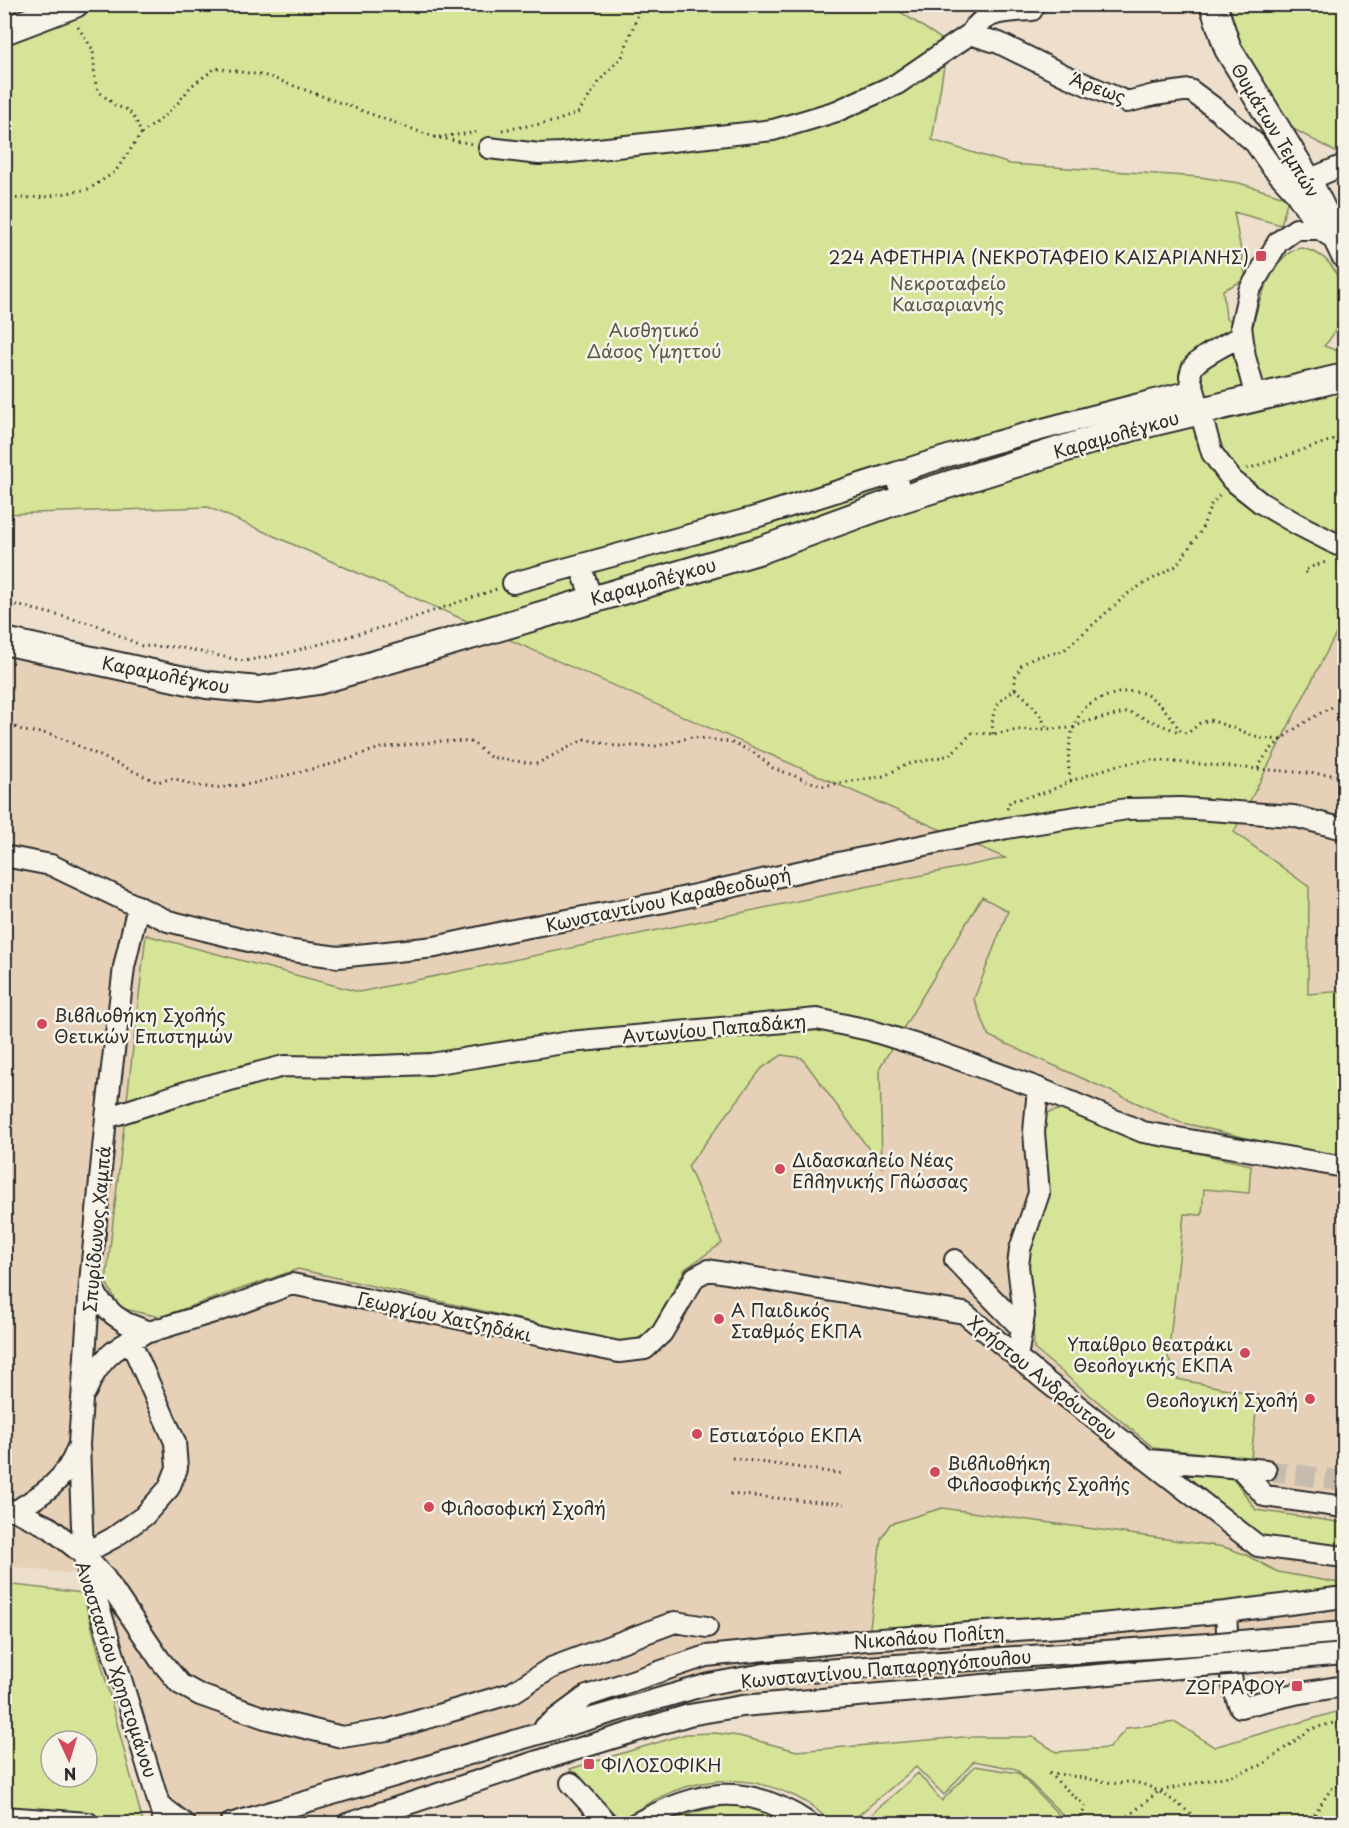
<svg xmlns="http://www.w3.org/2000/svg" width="1349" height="1828" font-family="'Playpen Sans',sans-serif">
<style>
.built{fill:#e6d1b8}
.green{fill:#d6e497;stroke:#808861;stroke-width:1.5;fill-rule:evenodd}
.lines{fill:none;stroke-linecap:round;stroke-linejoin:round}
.minor-tunnel{stroke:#c6bbac;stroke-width:20;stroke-dasharray:20 10;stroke-linecap:butt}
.minor-casing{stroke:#2b2b2b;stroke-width:24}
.major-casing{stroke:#2b2b2b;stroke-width:30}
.path{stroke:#2b2b2b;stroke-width:3;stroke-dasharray:1.5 4.5;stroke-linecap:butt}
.minor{stroke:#f7f3e8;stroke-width:20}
.major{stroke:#f7f3e8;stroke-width:26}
.minor-bridge-casing{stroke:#2b2b2b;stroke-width:24;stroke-linecap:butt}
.minor-bridge{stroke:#f7f3e8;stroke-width:20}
.poi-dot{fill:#d1495b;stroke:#f7f3e8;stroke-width:2}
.labels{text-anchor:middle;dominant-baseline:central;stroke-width:5;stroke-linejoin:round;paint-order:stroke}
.street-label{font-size:18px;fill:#2b2b2b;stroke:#f7f3e8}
.poi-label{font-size:18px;fill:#2b2b2b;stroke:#f7f3e8;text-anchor:start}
.park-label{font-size:18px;fill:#565946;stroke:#f7f3e8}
</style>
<rect width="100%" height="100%" fill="#eddfcc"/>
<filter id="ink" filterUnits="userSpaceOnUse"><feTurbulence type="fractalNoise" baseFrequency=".0167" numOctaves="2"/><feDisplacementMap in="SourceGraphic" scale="12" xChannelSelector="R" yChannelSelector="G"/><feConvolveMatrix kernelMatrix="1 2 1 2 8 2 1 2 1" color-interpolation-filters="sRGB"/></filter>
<g filter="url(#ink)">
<path class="built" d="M1344 388V1666L746 1712 558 1763 359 1823H156L91 1576 5 1566V644L263 697Z"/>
<path class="green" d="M4 5H890L952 46 946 54 932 140 1010 164 1200 177 1239 183 1288 198 1281 225 1234 212 1246 279 1223 290 1226 319 1253 326C1257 305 1275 248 1303 248 1307 249 1312 252 1316 253 1349 269 1349 322 1324 346L1344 353V618L1234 832 1309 887 1308 994 1344 991V1161L1179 1122 989 1036 974 999 1008 911 982 897 880 1067 882 1167 802 1058 782 1055 762 1068 688 1166 722 1243 685 1269 651 1331 628 1344 298 1269 160 1317 120 1308 106 1282 146 935 359 992 1005 858 208 507 5 514Z
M1229 5H1344V151L1341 155 1288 126 1243 53Z
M1064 1109 1156 1144 1251 1165 1249 1193 1204 1189 1202 1215 1184 1214 1168 1357 1177 1379 1258 1395 1251 1458 1154 1448 1034 1349 1033 1323 1025 1287 1026 1254 1042 1121 1045 1113Z
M1182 1472 1234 1479 1256 1510 1344 1523V1554L1267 1540Z
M942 1508 1224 1547 1244 1554 1278 1572 1344 1584V1592L869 1635 881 1538 890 1524Z
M5 1584 83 1593 143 1823 5 1824ZM51 1741H87V1777H51Z
M1343 1710 1344 1823H1071L1016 1769 974 1761 944 1795 916 1767 849 1823C846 1823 839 1825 836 1823 825 1820 816 1807 806 1802 739 1765 677 1778 619 1823L570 1769 686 1734 715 1733 739 1736 797 1751 964 1737H1033L1056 1752 1109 1748 1127 1728 1176 1722 1214 1747Z
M975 1766 1018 1773 1067 1823H862L918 1773 942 1801Z
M735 1804 769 1812 791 1823 668 1824C689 1811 712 1808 735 1804Z"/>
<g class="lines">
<path class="minor-tunnel" d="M1266 1470 1344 1481"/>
<defs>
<path id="minor" d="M1035 4 1032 10C1007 12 984 10 970 34L999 43 1066 76 1127 102 1154 95 1190 90 1217 110 1255 143 1271 166 1293 190 1320 229
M489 148 539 154 561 153 773 130 804 121 837 111 897 84 970 34
M1308 180 1344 165
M1241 337C1231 341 1198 358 1193 367 1191 370 1191 373 1190 376L1212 453 1232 480 1261 503 1297 524 1338 545 1344 546
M1256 397 1245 357 1241 326 1249 291 1278 242 1296 229H1320L1328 235
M898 484 895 473C993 440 1094 416 1194 390
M580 565 592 599
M513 583 759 516 895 473
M4 856 51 865 168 921 285 950 338 957 435 947 508 931 664 902 829 865 1007 828 1127 809 1181 808 1293 816 1344 829
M138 906 124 967 106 1118 90 1283 79 1444 83 1554 165 1824
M106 1118 192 1090 284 1066 351 1067 431 1064 570 1042 817 1019 869 1030 930 1049 1038 1088 1143 1132 1344 1167
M955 1260 1022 1329
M90 1283 100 1301 114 1315 126 1323 149 1332 230 1307 292 1284 619 1352 645 1349 662 1333 695 1277 708 1270 964 1313 1047 1382 1258 1546 1344 1557
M1017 1358 1024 1315 1018 1266 1020 1249 1039 1193 1034 1132 1038 1088
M86 1391C98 1362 112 1349 141 1335
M1148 1460 1266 1470
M1240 1468 1265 1496 1344 1507
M4 1509 16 1511 49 1527 83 1554 105 1578 160 1660 180 1684 200 1695 265 1718 342 1737 387 1730 512 1693 551 1668 675 1622 707 1627
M16 1511C43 1494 66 1480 77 1449
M83 1554 113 1538 144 1516 169 1488 177 1468 175 1442 130 1340
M1226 1612C1228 1644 1227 1678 1240 1707L1295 1694 1344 1686
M1252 1640 1344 1632
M1253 1662 1344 1654
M545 1727 587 1696 706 1656 866 1640 1090 1625 1226 1612 1344 1597
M571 1783 608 1824
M160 1805 185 1824
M4 1817 88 1823
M230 1824 709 1684 764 1674 1208 1644
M347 1824 538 1761 689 1715 742 1706 1202 1666
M635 1824C701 1790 745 1780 810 1824"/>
<path id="major" d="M1213 4 1228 49 1308 180 1344 254
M4 31 75 4
M4 641 207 685 258 690 318 681 761 550 902 499 1134 427 1344 377"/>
</defs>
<use href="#minor" class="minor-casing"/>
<use href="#major" class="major-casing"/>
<path class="path" d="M502 130 553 122 578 113 604 75 622 57 638 14V4
M141 134 162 118 179 102 191 86 216 68 267 76 434 137 473 144
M439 137 480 132
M4 199 45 197 89 189 115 172 141 134 136 120 128 110 116 106 99 92 95 81 93 50 76 24
M1247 469 1344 436
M1306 573 1304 571 1311 567 1329 561
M4 602 97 625 142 646 178 647 244 661 283 654 398 623 497 589
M1015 689C1029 700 1040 712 1047 729
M4 722 24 731 50 734 70 742 157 782 174 778 191 785 215 788 251 784 336 763 380 748 442 741 472 742 490 757 536 764 585 739 615 746H657L692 737 730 742 753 752 773 768 822 786 884 776 905 765 950 755 972 733 993 734 1017 730 1073 728C1076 723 1078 716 1082 711 1091 699 1127 687 1142 693 1159 699 1172 718 1181 732L1188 733 1200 723 1210 720 1261 738 1282 740
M993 734C990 711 997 702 1015 689V677L1021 666 1032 658 1063 651 1131 591 1176 566 1201 531 1211 505 1221 493
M1258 769 1344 776
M1071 781C1066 762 1069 746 1073 728L1084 722 1129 712 1179 732
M1007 809 1010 801 1047 792 1071 781 1117 765 1151 760 1258 769C1269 740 1317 714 1344 701
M732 1458 844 1474
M730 1494 844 1504
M1080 1824 1085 1806 1047 1772 1119 1784C1145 1773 1184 1810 1205 1824
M1119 1824 1159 1791 1232 1775 1262 1765 1311 1729 1344 1720
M1308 1824 1331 1789 1344 1784"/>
<use href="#minor" class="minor"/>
<use href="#major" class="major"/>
<defs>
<path id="minor-bridge" d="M1208 1644 1252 1640
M1202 1666 1253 1662"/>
</defs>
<use href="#minor-bridge" class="minor-bridge-casing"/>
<use href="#minor-bridge" class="minor-bridge"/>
</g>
</g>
<g class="poi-dot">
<rect x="1255" y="250" width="12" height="12" rx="3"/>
<circle cx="42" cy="1024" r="6"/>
<circle cx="780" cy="1169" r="6"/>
<circle cx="719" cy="1319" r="6"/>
<circle cx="1245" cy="1353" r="6"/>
<circle cx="1310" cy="1399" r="6"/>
<circle cx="697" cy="1434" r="6"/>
<circle cx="935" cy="1472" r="6"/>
<circle cx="429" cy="1507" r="6"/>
<rect x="1291" y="1680" width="12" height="12" rx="3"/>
<rect x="583" y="1758" width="12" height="12" rx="3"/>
</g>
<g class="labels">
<g class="street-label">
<text transform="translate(1098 87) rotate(20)">Άρεως</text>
<text transform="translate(1276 130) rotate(59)">Θυμάτων Τεμπών</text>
<text transform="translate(1116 434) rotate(-16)">Καραμολέγκου</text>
<text transform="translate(653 581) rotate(-16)">Καραμολέγκου</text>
<text transform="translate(166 674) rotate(11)">Καραμολέγκου</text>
<text transform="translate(668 899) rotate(-12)">Κωνσταντίνου Καραθεοδωρή</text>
<text transform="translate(714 1028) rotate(-5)">Αντωνίου Παπαδάκη</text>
<text transform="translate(96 1229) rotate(-85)">Σπυρίδωνος Χαμπά</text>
<text transform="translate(445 1316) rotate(12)">Γεωργίου Χατζηδάκι</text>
<text transform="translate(1043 1377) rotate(39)">Χρήστου Ανδρόυτσου</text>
<text transform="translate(929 1636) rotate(-4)">Νικολάου Πολίτη</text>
<text transform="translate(886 1668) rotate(-5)">Κωνσταντίνου Παπαρρηγόπουλου</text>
<text transform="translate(117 1669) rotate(72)">Αναστασίου Χρηστομάνου</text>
</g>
<g class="poi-label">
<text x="1249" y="256" text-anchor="end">224 ΑΦΕΤΗΡΙΑ (ΝΕΚΡΟΤΑΦΕΙΟ ΚΑΙΣΑΡΙΑΝΗΣ)</text>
<text x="54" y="1014">Βιβλιοθήκη Σχολής<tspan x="54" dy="21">Θετικών Επιστημών</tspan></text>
<text x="792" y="1159">Διδασκαλείο Νέας<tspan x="792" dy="21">Ελληνικής Γλώσσας</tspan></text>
<text x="731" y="1309">Α Παιδικός<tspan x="731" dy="21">Σταθμός ΕΚΠΑ</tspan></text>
<text x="1233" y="1343" text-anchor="end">Υπαίθριο θεατράκι<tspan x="1233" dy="21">Θεολογικής ΕΚΠΑ</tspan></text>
<text x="1298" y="1399" text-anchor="end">Θεολογική Σχολή</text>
<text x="709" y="1434">Εστιατόριο ΕΚΠΑ</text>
<text x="947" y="1462">Βιβλιοθήκη<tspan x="947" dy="21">Φιλοσοφικής Σχολής</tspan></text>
<text x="441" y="1507">Φιλοσοφική Σχολή</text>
<text x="1285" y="1686" text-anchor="end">ΖΩΓΡΑΦΟΥ</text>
<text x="601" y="1764">ΦΙΛΟΣΟΦΙΚΗ</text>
</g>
<g class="park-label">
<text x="948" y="282">Νεκροταφείο<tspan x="948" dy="21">Καισαριανής</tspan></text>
<text x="654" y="329">Αισθητικό<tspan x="654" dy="21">Δάσος Υμηττού</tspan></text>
</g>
</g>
<rect width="1349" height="1828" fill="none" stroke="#f7f3e8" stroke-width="24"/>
<rect x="12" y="12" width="1325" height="1804" fill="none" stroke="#2b2b2b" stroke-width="2" filter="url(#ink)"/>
<g transform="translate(69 1759) rotate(176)"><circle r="28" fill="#f7f3e8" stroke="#a5a39c" stroke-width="1.5"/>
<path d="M0-4.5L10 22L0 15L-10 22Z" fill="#d1495b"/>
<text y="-9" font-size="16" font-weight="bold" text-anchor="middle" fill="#2b2b2b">N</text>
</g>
</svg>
